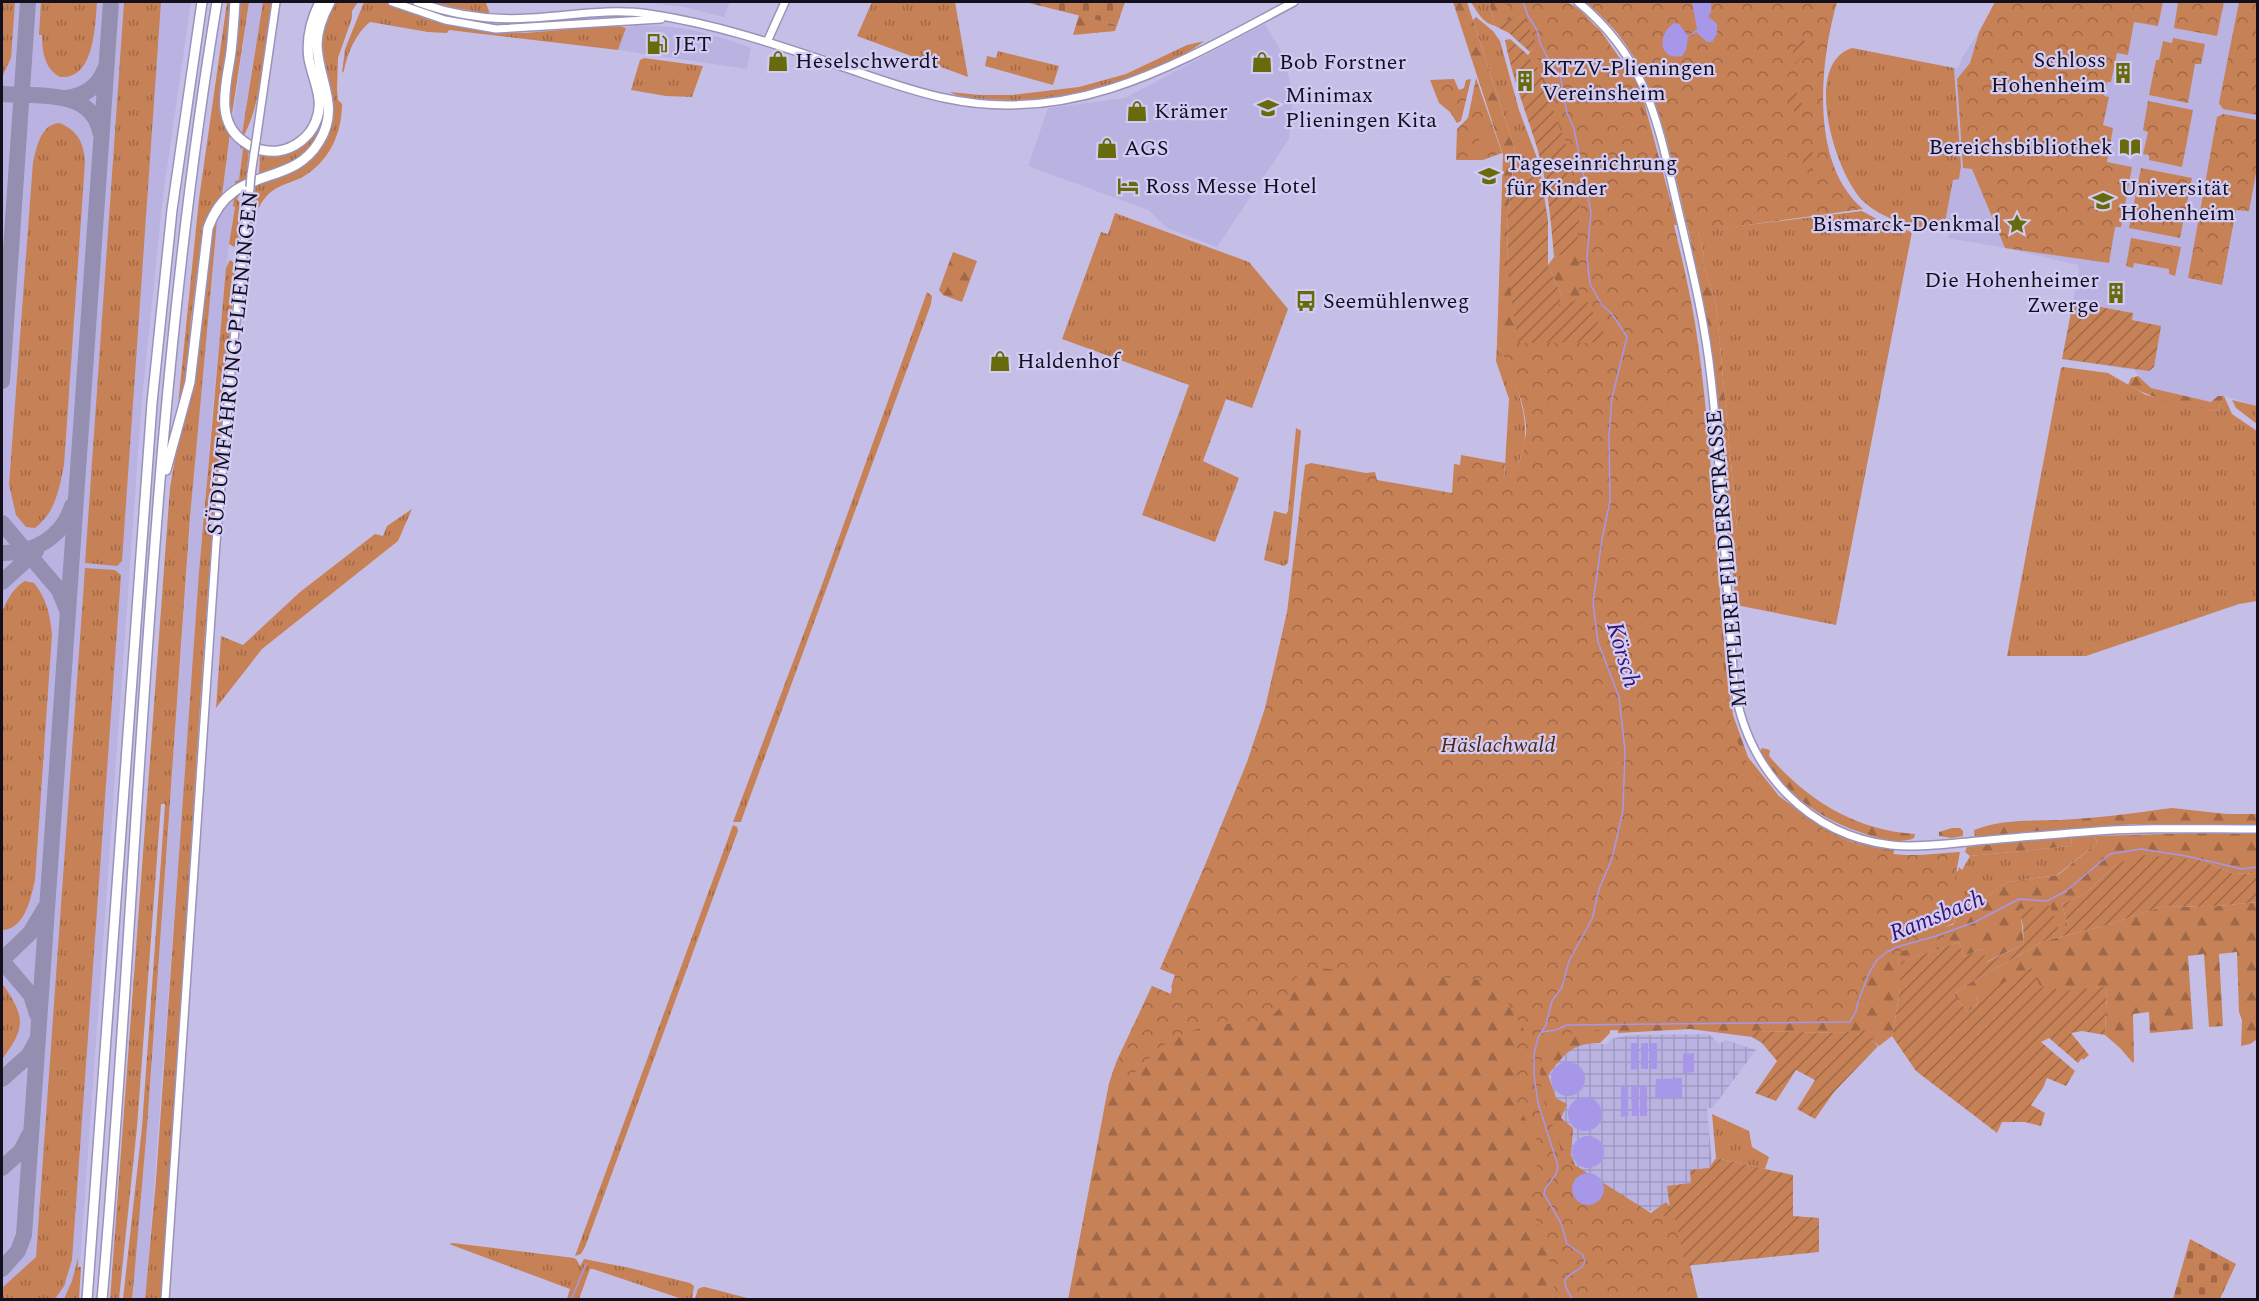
<svg xmlns="http://www.w3.org/2000/svg" width="2259" height="1301" font-family="Spectral,serif">
<style>
.built{fill:#bab3e2}
.industrial{fill:url(#industrial-grid)}
.grass{fill:url(#grass-tufts)}
.forest{fill:url(#forest-firs)}
.cemetery{fill:url(#cemetery-stones)}
.park{fill:url(#park-crowns)}
.garden{fill:url(#garden-furrows)}
.pitch{fill:#c78156}
.water{fill:#a697e9}
.lines{fill:none;stroke-linecap:round;stroke-linejoin:round}
.stream{stroke:#a697e9;stroke-width:1.5}
.taxiway{stroke:#948eb0;stroke-width:16}
.secondary-casing{stroke:#9993ba;stroke-width:10}
.highway-casing{stroke:#9993ba;stroke-width:12}
.secondary{stroke:#fff;stroke-width:7}
.highway{stroke:#fff;stroke-width:9}
.secondary-bridge-casing{stroke:#9993ba;stroke-width:10;stroke-linecap:butt}
.secondary-bridge{stroke:#fff;stroke-width:7}
.labels{text-anchor:middle;dominant-baseline:central;stroke-width:4.5;stroke-linejoin:round;paint-order:stroke}
.poi-label{font-size:22px;fill:#13101e;stroke:#d2ccf5;text-anchor:start}
.street-label{font-size:22px;fill:#13101e;stroke:#d2ccf5}
.park-label{font-size:22px;font-style:italic;fill:#4a2914;stroke:#d2ccf5}
.water-label{font-size:24px;font-style:italic;fill:#351372;stroke:#d2ccf5}
</style>
<defs>
<pattern id="industrial-grid" width="8" height="8" patternUnits="userSpaceOnUse" patternTransform="scale(1.5)"><rect width="8" height="8" fill="#bab3e2"/><path d="M0 4h8M4 0v8" fill="none" stroke="#9f99c1"/></pattern>
<pattern id="grass-tufts" width="24" height="20" patternUnits="userSpaceOnUse" patternTransform="scale(1.5)"><rect width="24" height="20" fill="#c78156"/><path d="M3 7l-1-3M5 7V3M7 7l1-3M15 17l-1-3M17 17v-4M19 17l1-3" fill="none" stroke="#a06847"/></pattern>
<pattern id="forest-firs" width="22" height="20" patternUnits="userSpaceOnUse" patternTransform="scale(1.5)"><rect width="22" height="20" fill="#c78156"/><path d="M5 1l3.5 6h-7zM16 11l3.5 6h-7z" fill="#a06847"/></pattern>
<pattern id="cemetery-stones" width="16" height="16" patternUnits="userSpaceOnUse" patternTransform="scale(1.5)"><rect width="16" height="16" fill="#c78156"/><path d="M2 7V4a2 2 0 0 1 4 0v3zM10 15v-3a2 2 0 0 1 4 0v3z" fill="#a06847"/></pattern>
<pattern id="park-crowns" width="20" height="18" patternUnits="userSpaceOnUse" patternTransform="scale(1.5)"><rect width="20" height="18" fill="#c78156"/><path d="M2 6a3 3 0 1 1 6 0M12 15a3 3 0 1 1 6 0" fill="none" stroke="#a06847"/></pattern>
<pattern id="garden-furrows" width="10" height="10" patternUnits="userSpaceOnUse" patternTransform="scale(1.5)"><rect width="10" height="10" fill="#c78156"/><path d="M-1 1l2-2M0 10L10 0M9 11l2-2" fill="none" stroke="#a06847"/></pattern>
</defs>
<rect width="100%" height="100%" fill="#c5bfe7"/>
<path class="built" d="M2 2H191L163 197 142 399 80 1265 78 1279 69 1299 2 1300Z
M249 2H263L240 145V148L243 149 239 180 235 181V185L233 205 235 206 229 244 212 415 147 1280 145 1299 132 1300 147 1127 198 414 217 221 219 217Z
M491 2H730L724 17 684 7 649 3Z
M1995 2H2257V406L2224 396H2218L2211 402 2151 388 2144 383 2134 370 2062 359 2079 271 2078 265 2005 248 1948 238 1949 233 1945 222 1953 180 1961 166 1954 68H1958L1963 56 1979 32Z
M1265 24 1285 58 1293 100 1289 139 1217 247 1167 228 1148 210 1028 166 1048 108 1125 98Z
M635 25 663 26 692 30 733 41 751 48 747 69 618 50 626 28Z"/>
<path class="industrial" d="M1709 1034 1719 1044 1726 1040 1756 1050 1720 1098 1712 1108H1707L1712 1164 1691 1183 1670 1208 1657 1213 1623 1202 1589 1219 1547 1076 1548 1060 1587 1038 1594 1044H1607L1611 1039 1630 1035Z"/>
<path class="grass" d="M2 2H15L11 58 2 77Z
M41 2H97C95 25 95 80 60 77 45 69 42 52 42 35H39Z
M124 2H161L122 561 117 566 85 563Z
M227 2H232L228 52 220 98 222 116 230 134 222 195 209 214 202 234 191 320 186 382 177 415 199 199Z
M239 2H249L232 114H229L228 103Z
M263 2H272C266 40 262 103 244 135L242 134Z
M336 2H358L352 11V18L338 58 337 90 338 100 342 104C342 135 328 163 301 178 288 184 274 186 265 198 252 213 253 237 250 256H247L256 183C306 169 340 150 331 91 329 74 322 58 323 41 324 26 330 14 336 2Z
M364 2H384L430 20 488 32 525 33 616 25 626 28 618 50 449 30 447 33 428 32 370 22C357 32 347 53 344 71L342 73 345 49Z
M431 2 486 3 490 14 456 8Z
M872 2H955L968 77 857 36Z
M1471 2H1489L1495 26C1483 23 1477 12 1471 2Z
M1476 17 1493 31 1500 41 1519 110 1537 158 1541 176 1512 180 1515 150 1473 20Z
M1204 41C1188 54 1170 61 1151 69 1098 92 1044 104 986 99 974 98 959 98 950 92L980 95H1012L1079 87 1126 74 1187 45Z
M1852 48 1954 68 1961 166 1959 179 1953 180 1945 222 1949 233C1920 227 1887 223 1864 202 1836 176 1801 64 1852 48Z
M998 51 1059 66 1053 85 985 66 987 56 996 58Z
M644 58 703 66 692 97 666 96 631 90 640 60Z
M321 118H324C314 155 292 164 259 174L260 154 279 155Z
M59 123C77 130 84 142 85 162L64 465C59 489 56 512 35 528L26 527 16 515 9 485 33 162C37 147 40 125 59 123Z
M240 145 249 150 246 179 235 185V181L239 180 243 149 240 148Z
M238 193 239 195 237 199 241 204C239 217 240 229 239 242L234 247 229 244 235 207 233 206 234 196Z
M1862 211 1884 223 1912 232 1836 625 1736 605 1730 550 1737 548 1732 533 1737 527 1716 303 1702 260 1704 253 1698 231Z
M220 212 217 221 190 518 147 1127 134 1279 132 1299H123L142 1127 165 804H161L137 1127 119 1299 110 1300 170 488 203 292 205 291 210 235Z
M1115 213 1249 262 1288 309 1252 408 1226 399 1203 461 1239 478 1215 542 1142 515 1189 385 1062 339 1101 232 1108 234Z
M230 260 236 264V268C202 596 188 926 165 1254L161 1299 145 1300 156 1180 199 572 226 268Z
M927 292 932 296 931 304 743 816 741 822H733L823 582Z
M1497 343C1514 382 1537 421 1518 464 1514 473 1513 477 1504 482L1509 399 1496 361Z
M2063 367 2108 373 2146 395 2217 411 2224 396 2232 414 2257 431V601L2239 604 2086 656H2007L2061 368Z
M2232 400 2257 406V424L2236 408Z
M1296 428 1301 431 1288 563 1284 566 1264 560 1274 511 1286 514 1288 511Z
M412 509 398 541 262 649 216 708 221 636 243 645 300 592 375 534 383 536 387 526Z
M85 568 115 570 121 575 72 1260 64 1286 55 1299H2V1288L36 1257Z
M25 581 34 583C47 599 50 615 52 634L35 880C31 897 25 930 2 930V615C4 603 14 587 25 581Z
M733 825 737 827 738 831 721 876 585 1247 581 1254 575 1256Z
M2072 836H2095L2097 843 2057 875 2007 882 1981 901 1956 911 1954 923 1937 931 1945 870 1958 871 1959 867 1962 870 1970 856 2071 846Z
M2 985 4 986C26 1018 25 1029 2 1059Z
M1712 1114 1749 1131 1752 1147 1769 1157 1765 1169 1716 1158Z
M453 1243 574 1258 577 1260 580 1266 584 1259 630 1268 690 1283 694 1286 692 1299H682L593 1269H590L579 1299H567L570 1289 449 1244Z
M78 1258V1267H81L79 1299H64L72 1281Z
M703 1287H705L751 1299H695L698 1289Z"/>
<path class="forest" d="M1453 2H1467L1515 150 1508 210 1507 267 1558 307 1561 294 1548 265 1554 257 1577 250 1546 93 1538 68 1528 55 1536 44 1523 14 1495 26 1489 2H1533L1613 126 1610 1033 1600 1043C1571 1043 1565 1054 1548 1075L1556 1098 1567 1104 1561 1118 1573 1128 1571 1155 1576 1168 1588 1299 1068 1300 1109 1083 1117 1060 1152 986 1171 994 1175 975 1512 478 1521 457 1527 429 1523 404 1497 343 1503 155Z
M1567 2 1600 30 1640 87 1677 225H1673Z
M1079 15 1117 25 1115 31 1073 35Z
M1698 231 1704 253 1702 260 1716 303 1737 527 1733 533 1737 549 1730 550 1715 380 1705 310 1689 233Z
M953 252 977 261 962 302 943 295 939 290Z
M2138 376 2151 388 2211 402 2218 396H2224L2217 411C2186 405 2156 401 2128 385L2131 378Z
M1720 596 1726 666 1733 715 1748 757 1779 796 1813 821 1851 839 1894 850 1893 858 1806 825 1763 790 1724 725 1713 597Z
M1762 748 1770 750 1769 756C1807 800 1855 830 1915 834L1914 838C1900 844 1883 840 1869 835 1824 822 1783 793 1759 753Z
M2172 808 2227 814H2257V824H2133L1975 837 1974 830C2002 819 2031 821 2060 820 2098 818 2135 813 2172 808Z
M1952 828H1960L1963 831V836L1952 838 1939 836V832Z
M2201 833 2257 834V873L2234 874 2200 860 2115 865 2085 894 2062 904 2068 927 2058 929 2020 909 2024 944 1986 962 1982 949 1964 956 1959 942 1902 962 1899 997 1892 1036 1879 1046 1864 1031 1838 1033 1756 1031 1752 1037 1690 1029 1618 1033V1018L1869 935 1937 930 1954 924 1956 911 1981 901 2007 882 2058 875 2097 843 2095 836Z
M2072 836 2071 846 1970 856 1965 852 1967 847Z
M2257 902 2258 1029 2256 1039 2257 1038 2258 1041 2256 1040 2250 1044 2241 1046 2242 1020 2239 1012 2237 952 2219 954 2223 1026 2209 1027 2204 954 2188 956 2193 1029 2150 1033 2149 1012 2133 1014 2134 1061 2133 1063 2120 1048 2105 1035 2107 986 2057 993 2041 989 1976 997 1978 1003 1968 1012 1954 995 1966 985 2044 941 2107 925 2163 906 2209 907Z"/>
<path class="cemetery" d="M1025 2H1125L1117 25Z
M2190 1239 2236 1264 2220 1299H2173Z"/>
<path class="park" d="M1505 2C1519 2 1562 0 1571 4 1581 9 1588 18 1595 26 1630 67 1640 105 1655 156 1671 211 1685 266 1695 323 1708 405 1712 489 1719 571 1722 624 1720 718 1747 762 1776 808 1840 846 1894 854 1915 857 1939 853 1960 852L1944 938 1884 957 1876 963 1852 1010 1836 1022 1620 1021V1030C1602 1031 1581 1030 1564 1035 1535 1042 1538 1082 1545 1104 1550 1123 1560 1138 1562 1157L1651 1213 1666 1202 1679 1218 1698 1299H1556L1546 1242 1531 1209 1527 1185 1538 1163 1536 1139 1513 1096 1516 1046 1527 1035 1495 981 1302 967 1280 1008 1267 1020C1231 1025 1191 1022 1161 1047 1147 1059 1139 1073 1123 1080L1113 1078 1112 1074 1152 986 1170 994 1173 990 1171 987 1175 975 1160 969 1205 865 1247 762 1265 708 1287 612 1305 465 1311 463 1366 473 1375 472 1377 480 1452 493 1454 464 1460 465 1461 455 1505 463 1504 476 1511 477C1514 471 1519 464 1522 456 1536 418 1512 377 1498 342L1605 343 1577 285 1581 207 1567 144 1547 92 1551 88 1533 48Z
M1586 2H1837C1820 61 1809 164 1863 209L1689 233C1672 166 1662 90 1618 34 1608 22 1597 12 1586 2Z
M1995 2H2163L2158 26 2134 22 2128 55 2117 53 2111 82H2107L2104 96 2109 97 2103 125 2113 128 2107 162 2132 167 2121 227H2115L2109 263 2005 248 1972 169 1963 168 1957 79 1970 63 1979 32Z
M2178 2H2224L2217 36 2174 28Z
M2239 2H2257V115L2223 109 2219 103Z
M2173 38 2205 44 2201 64H2195L2188 103 2149 95 2156 60H2159L2163 41 2172 43Z
M1476 78 1502 153 1483 160H1456L1457 129 1468 118Z
M1454 79 1459 90 1464 88 1466 80 1471 79 1461 121 1457 123 1450 112 1439 103 1430 80Z
M2148 101 2193 110 2182 167 2149 160V155L2143 154 2148 132 2143 130Z
M2223 114 2257 120V168L2249 211 2236 210 2222 285 2188 278 2217 117Z
M2141 168 2192 178 2180 238 2129 228Z
M2131 238 2181 247 2175 276 2169 274V269L2134 263 2133 268 2126 266Z"/>
<path class="garden" d="M1523 13 1536 44 1530 52 1509 33 1495 26Z
M1510 39 1528 55 1538 68 1566 145 1580 207 1577 251 1554 257C1551 221 1548 186 1538 151 1527 114 1512 78 1505 40Z
M1799 39 1806 41 1804 55 1796 64 1789 61Z
M1795 90 1804 107 1795 114 1787 92Z
M1807 150H1813L1810 173 1800 170Z
M1541 176 1548 220V265L1561 294 1559 306 1585 297 1608 342 1518 343 1507 267 1508 210 1512 180Z
M2073 302 2133 313 2132 320 2161 326 2154 367 2149 371 2062 359Z
M2140 855 2200 860 2234 874 2257 873V902L2209 907 2163 906 2107 925 2044 941 1966 985 1954 995 1968 1012 1978 1003 1976 997 2032 968 2041 988 2054 982 2057 992 2107 986 2105 1035 2082 1031 2071 1033 2089 1055 2083 1060 2082 1058 2078 1063 2049 1038 2041 1042 2075 1071 2066 1086 2047 1078 2043 1088 2031 1105 2045 1113 2041 1126 2025 1122H2002L1997 1133 1916 1071 1892 1036 1899 997 1901 962 1959 942 1964 956 1982 949 1987 962 2024 944 2023 926 2019 909 2050 906 2058 928 2068 927 2062 904 2085 894 2115 865Z
M1864 1030 1878 1046 1834 1092 1815 1119 1797 1109 1815 1080 1796 1070 1776 1101 1755 1093 1777 1061 1762 1043 1752 1037 1755 1031 1838 1033Z
M1716 1158 1793 1175V1216L1819 1218V1252L1685 1266 1676 1220 1657 1213 1670 1208 1667 1186 1691 1183 1690 1170 1709 1168Z"/>
<path class="pitch" d="M1490 124 1499 149 1484 154 1475 129Z"/>
<path class="water" d="M1692 2H1711V13L1708 16 1717 24V34L1712 42H1707L1696 32 1688 37 1686 50 1682 56C1658 61 1657 34 1674 23L1679 24 1688 36 1697 29Z
M1631 1043H1638V1069L1631 1070Z
M1641 1043H1648V1069H1641Z
M1649 1043H1657V1069H1650Z
M1694 1053V1072L1683 1073V1054Z
M1551 1079a17 17 0 1 1 34 0a17 17 0 1 1-34 0Z
M1682 1078V1098H1655L1656 1079Z
M1621 1086H1628V1116L1621 1117Z
M1631 1086H1638L1639 1116H1632Z
M1640 1086H1647V1116H1640Z
M1568 1114a17 17 0 1 1 34 0a17 17 0 1 1-34 0Z
M1572 1152a16 16 0 1 1 32 0a16 16 0 1 1-32 0Z
M1572 1189a16 16 0 1 1 32 0a16 16 0 1 1-32 0Z"/>
<g class="lines">
<path class="stream" d="M1523 2 1528 16 1537 30 1540 43 1552 66 1560 75 1567 113 1574 129 1591 212 1587 258 1590 284 1602 305 1612 314 1627 337 1612 398 1609 435 1610 501 1602 539 1593 603 1598 642 1619 697 1625 750 1623 810 1612 859 1599 889 1592 919 1569 961 1562 987 1552 1001 1546 1025 1538 1038 1534 1054V1075L1538 1103 1558 1166 1556 1174 1545 1189 1544 1194 1561 1223 1567 1244 1582 1254 1585 1261 1582 1267C1565 1279 1558 1277 1573 1300
M1542 1032 1556 1030 1567 1025 1850 1022 1856 1011 1858 1002 1869 973 1877 960 1887 952 1897 947 1936 936 1975 922 2019 899 2047 901 2066 891 2110 854 2141 849 2186 856 2242 869 2258 867
M571 1300 586 1264"/>
<path class="taxiway" d="M2 94C35 97 92 88 100 132
M66 98C85 96 98 87 105 69
M2 381 28 2
M2 523 59 590 67 610
M2 553C33 554 63 537 72 506
M2 582 36 551
M2 960 30 933 45 908
M2 961 31 995 37 1014
M2 1079 29 1055 37 1040
M2 1168 21 1151 29 1135
M2 1269 18 1251 24 1235 111 2"/>
<defs>
<path id="secondary" d="M392 2 445 20 496 29 661 19
M417 2C453 15 491 21 530 18 569 16 609 8 649 14 717 24 778 45 843 67 876 78 910 91 944 98 1077 127 1182 61 1294 2
M1578 2C1649 60 1658 125 1678 209 1691 265 1705 321 1711 378 1723 482 1725 587 1735 690 1749 771 1808 835 1891 845 1916 848 1943 844 1968 842 2007 838 2046 835 2085 832 2143 827 2200 829 2258 829
M767 42 785 2
M256 141 276 2
M251 175 254 154
M165 1300 216 543 232 359 250 187"/>
<path id="highway" d="M235 2C234 18 233 35 231 52 227 82 214 120 243 141 253 149 266 152 278 151 294 149 310 137 316 121 325 100 313 80 309 59 306 38 311 20 320 2
M166 470 190 382 208 228C232 162 290 190 319 142 341 106 318 81 317 45 317 29 323 15 330 2
M87 1300 152 403 172 210 202 2
M102 1300C140 867 146 430 217 2"/>
</defs>
<use href="#secondary" class="secondary-casing"/>
<use href="#highway" class="highway-casing"/>
<use href="#secondary" class="secondary"/>
<use href="#highway" class="highway"/>
<defs>
<path id="secondary-bridge" d="M254 154 256 141
M250 187 251 175"/>
</defs>
<use href="#secondary-bridge" class="secondary-bridge-casing"/>
<use href="#secondary-bridge" class="secondary-bridge"/>
</g>
<defs>
<symbol id="fuel-bare" viewBox="-9 -9 18 18"><path d="M-5.5-6h7V0h2V4h1.3V-2.5L3-4.5l.8-.8L6-3V5H2.5V1h-1V6h-7ZM-4.2-4.7v3.2H.2V-4.7Z" fill="#686b0c" stroke="#d2ccf5" stroke-width="2.5" paint-order="stroke"/></symbol>
<symbol id="shop-bare" viewBox="-9 -9 18 18"><path d="M-5-2.5h2.3a2.7 3.5 0 0 1 5.4 0H5L5.5 6h-11ZM-1.5-2.5h3a1.5 2.3 0 0 0-3 0Z" fill="#686b0c" stroke="#d2ccf5" stroke-width="2.5" paint-order="stroke"/></symbol>
<symbol id="building-bare" viewBox="-9 -9 18 18"><path d="M-4-6H4V6H1V3H-1V6H-4ZM-2.5-4.3h1.7v1.8h-1.7ZM.8-4.3h1.7v1.8H.8ZM-2.5-1h1.7V.8h-1.7ZM.8-1h1.7V.8H.8Z" fill="#686b0c" stroke="#d2ccf5" stroke-width="2.5" paint-order="stroke"/></symbol>
<symbol id="school-bare" viewBox="-9 -9 18 18"><path d="M0-5L7-2L0 1L-7-2ZM-4 1L0 2.5L4 1V4Q0 6-4 4Z" fill="#686b0c" stroke="#d2ccf5" stroke-width="2.5" paint-order="stroke"/></symbol>
<symbol id="library-bare" viewBox="-9 -9 18 18"><path d="M-6-4Q-3-5.5-.7-3.5V5Q-3 3-6 4ZM6-4Q3-5.5 .7-3.5V5Q3 3 6 4Z" fill="#686b0c" stroke="#d2ccf5" stroke-width="2.5" paint-order="stroke"/></symbol>
<symbol id="hotel-bare" viewBox="-9 -9 18 18"><path d="M-6-4.5h1.5V1H6V5H4.5V3h-9V5H-6ZM-4 0a1.8 1.8 0 1 1 3.6 0ZM.5 0V-2.5h3Q6-2.5 6 0Z" fill="#686b0c" stroke="#d2ccf5" stroke-width="2.5" paint-order="stroke"/></symbol>
<symbol id="university-bare" viewBox="-9 -9 18 18"><path d="M0-5L7-2L0 1L-7-2ZM-4 1L0 2.5L4 1V4Q0 6-4 4Z" fill="#686b0c" stroke="#d2ccf5" stroke-width="2.5" paint-order="stroke"/></symbol>
<symbol id="sight-bare" viewBox="-9 -9 18 18"><path d="M0-6L1.8-2.2L6-1.7L2.9 1.2L3.7 5.4L0 3.3L-3.7 5.4L-2.9 1.2L-6-1.7L-1.8-2.2Z" fill="#686b0c" stroke="#d2ccf5" stroke-width="2.5" paint-order="stroke"/></symbol>
<symbol id="bus-bare" viewBox="-9 -9 18 18"><path d="M-5-6H5V4H4V6H2V4H-2V6H-4V4H-5ZM-3.5-4V0h7V-4ZM-3.5 1.2v1.5H-2V1.2ZM2 1.2v1.5H3.5V1.2Z" fill="#686b0c" stroke="#d2ccf5" stroke-width="2.5" paint-order="stroke"/></symbol>
</defs>
<g fill-rule="evenodd">
<use href="#fuel-bare" x="642" y="29" width="30" height="30"/>
<use href="#shop-bare" x="763" y="46" width="30" height="30"/>
<use href="#shop-bare" x="1247" y="47" width="30" height="30"/>
<use href="#building-bare" x="2108" y="58" width="30" height="30"/>
<use href="#building-bare" x="1510" y="66" width="30" height="30"/>
<use href="#school-bare" x="1253" y="93" width="30" height="30"/>
<use href="#shop-bare" x="1122" y="96" width="30" height="30"/>
<use href="#library-bare" x="2115" y="132" width="30" height="30"/>
<use href="#shop-bare" x="1092" y="133" width="30" height="30"/>
<use href="#school-bare" x="1474" y="161" width="30" height="30"/>
<use href="#hotel-bare" x="1113" y="171" width="30" height="30"/>
<use href="#university-bare" x="2088" y="186" width="30" height="30"/>
<use href="#sight-bare" x="2002" y="209" width="30" height="30"/>
<use href="#building-bare" x="2101" y="278" width="30" height="30"/>
<use href="#bus-bare" x="1291" y="286" width="30" height="30"/>
<use href="#shop-bare" x="985" y="346" width="30" height="30"/>
</g>
<g class="labels">
<g class="poi-label">
<text x="674" y="44">JET</text>
<text x="2106" y="60" text-anchor="end">Schloss<tspan x="2106" dy="25">Hohenheim</tspan></text>
<text x="795" y="61">Heselschwerdt</text>
<text x="1279" y="62">Bob Forstner</text>
<text x="1542" y="68">KTZV-Plieningen<tspan x="1542" dy="25">Vereinsheim</tspan></text>
<text x="1285" y="95">Minimax<tspan x="1285" dy="25">Plieningen Kita</tspan></text>
<text x="1154" y="111">Krämer</text>
<text x="2113" y="147" text-anchor="end">Bereichsbibliothek</text>
<text x="1124" y="148">AGS</text>
<text x="1506" y="163">Tageseinrichrung<tspan x="1506" dy="25">für Kinder</tspan></text>
<text x="1145" y="186">Ross Messe Hotel</text>
<text x="2120" y="188">Universität<tspan x="2120" dy="25">Hohenheim</tspan></text>
<text x="2000" y="224" text-anchor="end">Bismarck-Denkmal</text>
<text x="2099" y="280" text-anchor="end">Die Hohenheimer<tspan x="2099" dy="25">Zwerge</tspan></text>
<text x="1323" y="301">Seemühlenweg</text>
<text x="1017" y="361">Haldenhof</text>
</g>
<g class="street-label">
<text transform="translate(233 363) rotate(-84)">SÜDUMFAHRUNG PLIENINGEN</text>
<text transform="translate(1727 559) rotate(-95)">MITTLERE FILDERSTRASSE</text>
</g>
<g class="park-label">
<text x="1498" y="745">Häslachwald</text>
</g>
<g class="water-label">
<text transform="translate(1623 655) rotate(74)">Körsch</text>
<text transform="translate(1937 916) rotate(-22)">Ramsbach</text>
</g>
</g>
<rect width="2259" height="1301" fill="none" stroke="#13101e" stroke-width="6"/>
</svg>
